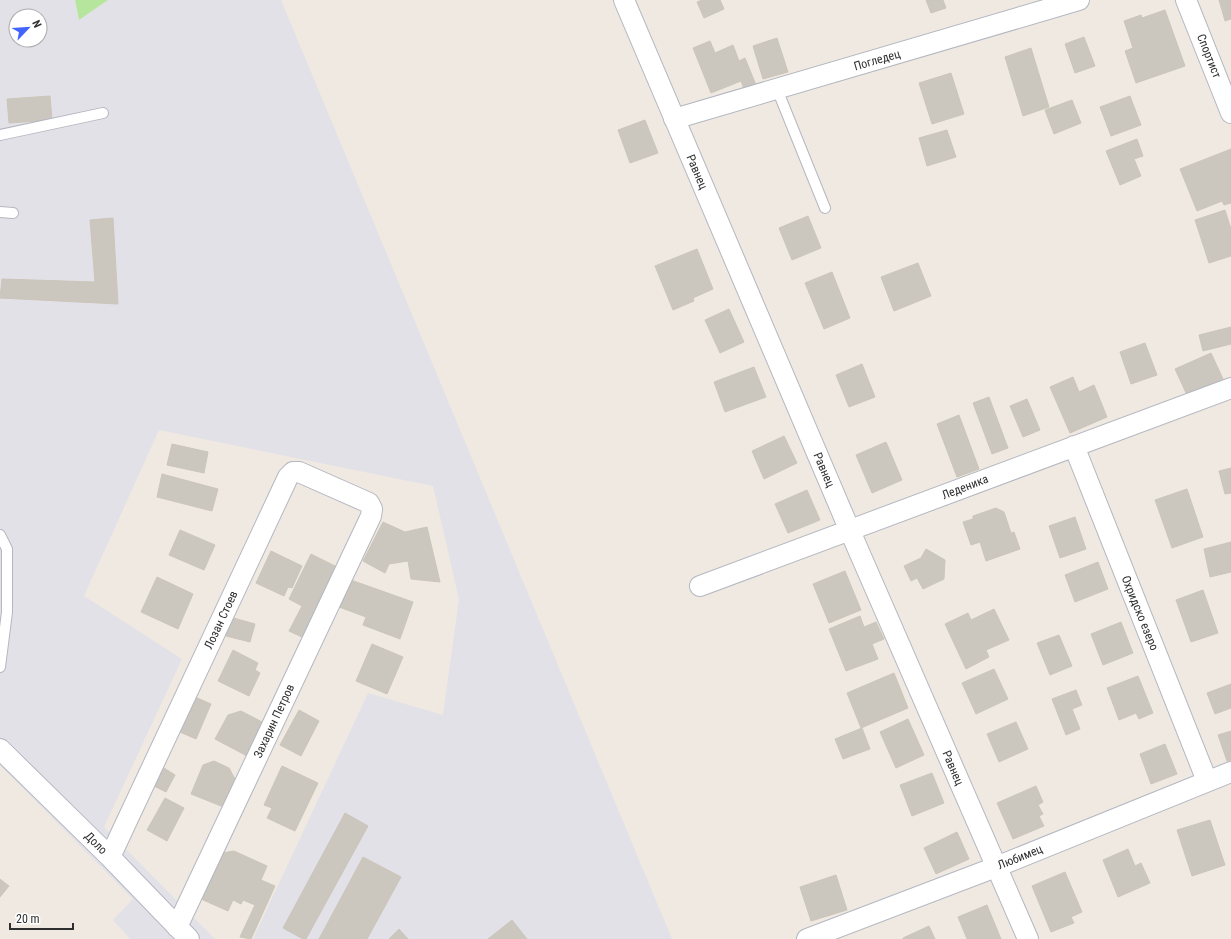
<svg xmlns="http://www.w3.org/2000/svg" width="1231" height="939" font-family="'Roboto Condensed',sans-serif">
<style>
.industrial{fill:#e3e1e8;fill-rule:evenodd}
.green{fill:#b6e59e}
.building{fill:#cbc7bf;stroke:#cbc5ba}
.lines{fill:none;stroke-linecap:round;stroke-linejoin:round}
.lane-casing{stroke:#b4b7c1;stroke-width:12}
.street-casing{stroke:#b4b7c1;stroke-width:22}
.lane{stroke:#fff;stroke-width:10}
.street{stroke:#fff;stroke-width:20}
.labels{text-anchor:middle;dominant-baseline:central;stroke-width:3;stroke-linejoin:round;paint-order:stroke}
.street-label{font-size:12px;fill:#2e2e2e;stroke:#fff}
</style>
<rect width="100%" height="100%" fill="#efe9e1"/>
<path class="industrial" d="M0 0H75L79 20 108 0H281L672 939H253L368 693 443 715 459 599 433 486 159 430 84 596 182 659 104 827 215 939H130L113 920 133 899 0 765ZM16 16H40V40H16Z"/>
<path class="green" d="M75 0H108L79 20Z"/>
<path class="building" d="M702 0H720L724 9 704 18 697 2Z
M926 0H943L946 8 931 13Z
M1219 0H1231V19L1225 21Z
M1165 10 1185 66 1136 83 1125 51 1133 48 1124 21 1141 15 1142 18Z
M1084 37 1095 66 1075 73 1065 44Z
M777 38 788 72 763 79 753 46Z
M710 41 715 53 733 45 739 61 745 58 756 85 744 89 741 81 711 93 693 48Z
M1031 48 1049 107 1023 116 1005 57Z
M951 73 964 114 932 124 919 83Z
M50 96 52 120 9 123 7 99Z
M1130 96 1141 125 1111 136 1100 107Z
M1072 100 1081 123 1054 134 1045 110Z
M645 120 658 153 630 163 618 130Z
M947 130 956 157 927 166 919 138Z
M1137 139 1143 156 1134 159 1141 176 1120 185 1106 151Z
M1231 149V203L1224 205 1222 201 1197 211 1180 169Z
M1225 210 1231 229V256L1209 263 1195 220Z
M808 216 821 248 792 260 779 228Z
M113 218 118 304 0 298 2 279 95 282 90 220Z
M697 249 713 289 693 298 694 301 673 310 655 266Z
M918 263 931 296 894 311 881 277Z
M832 272 850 318 824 329 805 283Z
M729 309 744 342 720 353 705 320Z
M1231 327V344L1203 351 1199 335Z
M1145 343 1157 375 1131 384 1120 352Z
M1211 353 1223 379 1187 395 1175 369Z
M862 364 875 397 849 407 836 375Z
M754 367 766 397 725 412 714 382Z
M1073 377 1079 392 1094 385 1107 417 1070 433 1050 387Z
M989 397 1008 448 992 454 973 403Z
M1027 399 1040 430 1023 437 1010 406Z
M959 415 979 469 957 477 937 424Z
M784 436 797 463 764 479 752 451Z
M886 442 902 480 872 493 856 455Z
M172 444 208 452 204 473 167 465Z
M1231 468V493L1225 494 1219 471Z
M162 474 218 489 212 511 157 497Z
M1187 489 1203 537 1172 548 1155 500Z
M807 490 820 520 788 533 775 504Z
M996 508 1004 512 1011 533 1014 532 1020 549 986 561 980 542 971 545 963 522 973 519V516Z
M1075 517 1086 549 1060 558 1049 526Z
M383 522 405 532 427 527 440 582 411 579 408 561 389 564 385 573 363 561Z
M180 530 215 545 204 570 169 555Z
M1231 542V572L1210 577 1204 549Z
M926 549 945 560 944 579 923 589 917 578 911 581 904 566 921 558Z
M271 551 302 566 292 588 288 587 284 596 256 583Z
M311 554 339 568 304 638 289 631 302 606 289 599Z
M1098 562 1108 589 1075 602 1065 575Z
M845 571 861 610 829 623 813 584Z
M157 577 193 594 178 629 141 612Z
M348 579 413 602 400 639 363 625 366 617 339 607Z
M1203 590 1218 633 1191 642 1176 600Z
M994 609 1009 640 986 650 989 657 966 669 945 624 968 613 971 620Z
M860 616 864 627 876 622 884 639 872 644 878 659 846 671 829 629Z
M230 617 255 624 250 642 226 636Z
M1121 622 1133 653 1103 665 1091 634Z
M1059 635 1072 666 1050 675 1037 643Z
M372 644 403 657 387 694 356 681Z
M233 650 258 663 255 670 260 673 249 696 218 681Z
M994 669 1008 699 976 714 962 683Z
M894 673 908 708 861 728 847 693Z
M1138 676 1153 713 1139 719 1136 713 1119 720 1107 688Z
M1231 684V708L1215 714 1207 693Z
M1076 690 1082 705 1072 709 1080 729 1066 735 1052 699Z
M195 697 211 704 196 739 180 732Z
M299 710 319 721 301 756 280 745Z
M241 711 266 724 249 757 215 739 228 715Z
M908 719 924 755 896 768 880 732Z
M1016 722 1028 749 999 762 987 734Z
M862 728 870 749 843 759 835 739Z
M1231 731V760L1227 761 1218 735Z
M1165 744 1177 774 1151 784 1140 754Z
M214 761 229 768 236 781 226 808 191 794 203 765Z
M282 766 318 783 295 831 267 818 272 808 264 805Z
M164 768 175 775 166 792 154 786Z
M932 773 944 803 912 816 900 785Z
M1036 786 1043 802 1038 805 1043 814 1039 816 1044 826 1013 839 997 803Z
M165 798 184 808 167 841 147 830Z
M345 813 368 826 306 939H303L283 928Z
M1210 820 1225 865 1192 876 1177 830Z
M957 832 969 859 936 874 924 848Z
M1128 849 1135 866 1141 863 1150 883 1118 897 1103 860Z
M234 851 267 866 261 880 275 886 251 939 240 937 255 905 243 900 241 904 233 900 228 911 201 899 222 853Z
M363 857 401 877 367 939H319Z
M1065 872 1082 912 1071 917 1074 923 1051 932 1032 886Z
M836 875 847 910 811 921 800 887Z
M0 879 9 886 0 897Z
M987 905 1001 939H967L958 917Z
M512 920 527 939H488Z
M929 926 935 939H903V938Z
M399 929 408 939H389Z"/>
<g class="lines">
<defs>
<path id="lane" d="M777 89 825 208
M0 135 103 113
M0 212 13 213
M0 535 7 549V612L0 667"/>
<path id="street" d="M624 0 850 531 1028 939
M1186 0 1231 113
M674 119 1079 0
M1074 446 1207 781
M700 586 1231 388
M0 749 110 857 189 939
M110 857 288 477 293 472H299L369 503 372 509 371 516 177 927
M807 939 996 867 1231 772"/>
</defs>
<use href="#lane" class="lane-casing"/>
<use href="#street" class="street-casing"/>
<use href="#lane" class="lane"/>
<use href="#street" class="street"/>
</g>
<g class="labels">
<g class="street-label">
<text transform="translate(1209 56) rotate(68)">Спортист</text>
<text transform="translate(877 60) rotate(-16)">Погледец</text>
<text transform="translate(697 172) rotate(67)">Равнец</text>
<text transform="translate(824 470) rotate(67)">Равнец</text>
<text transform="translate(965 487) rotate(-21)">Леденика</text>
<text transform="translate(1140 613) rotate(68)">Охридско езеро</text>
<text transform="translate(221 620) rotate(-65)">Лозан Стоев</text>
<text transform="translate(274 721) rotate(-65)">Захарин Петров</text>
<text transform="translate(953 768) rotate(67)">Равнец</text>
<text transform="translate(96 843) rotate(45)">Доло</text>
<text transform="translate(1020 857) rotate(-22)">Любимец</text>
</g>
</g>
<g transform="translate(28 28) rotate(65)"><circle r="19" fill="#ffffff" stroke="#ababab"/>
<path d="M0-3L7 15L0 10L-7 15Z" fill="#4264fb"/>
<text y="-6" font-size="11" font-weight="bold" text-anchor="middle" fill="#2e2e2e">N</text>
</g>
<path d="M10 923v6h63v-6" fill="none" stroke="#2e2e2e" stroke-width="2"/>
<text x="16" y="923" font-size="12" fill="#2e2e2e" stroke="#ffffff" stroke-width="3" paint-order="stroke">20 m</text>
</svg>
